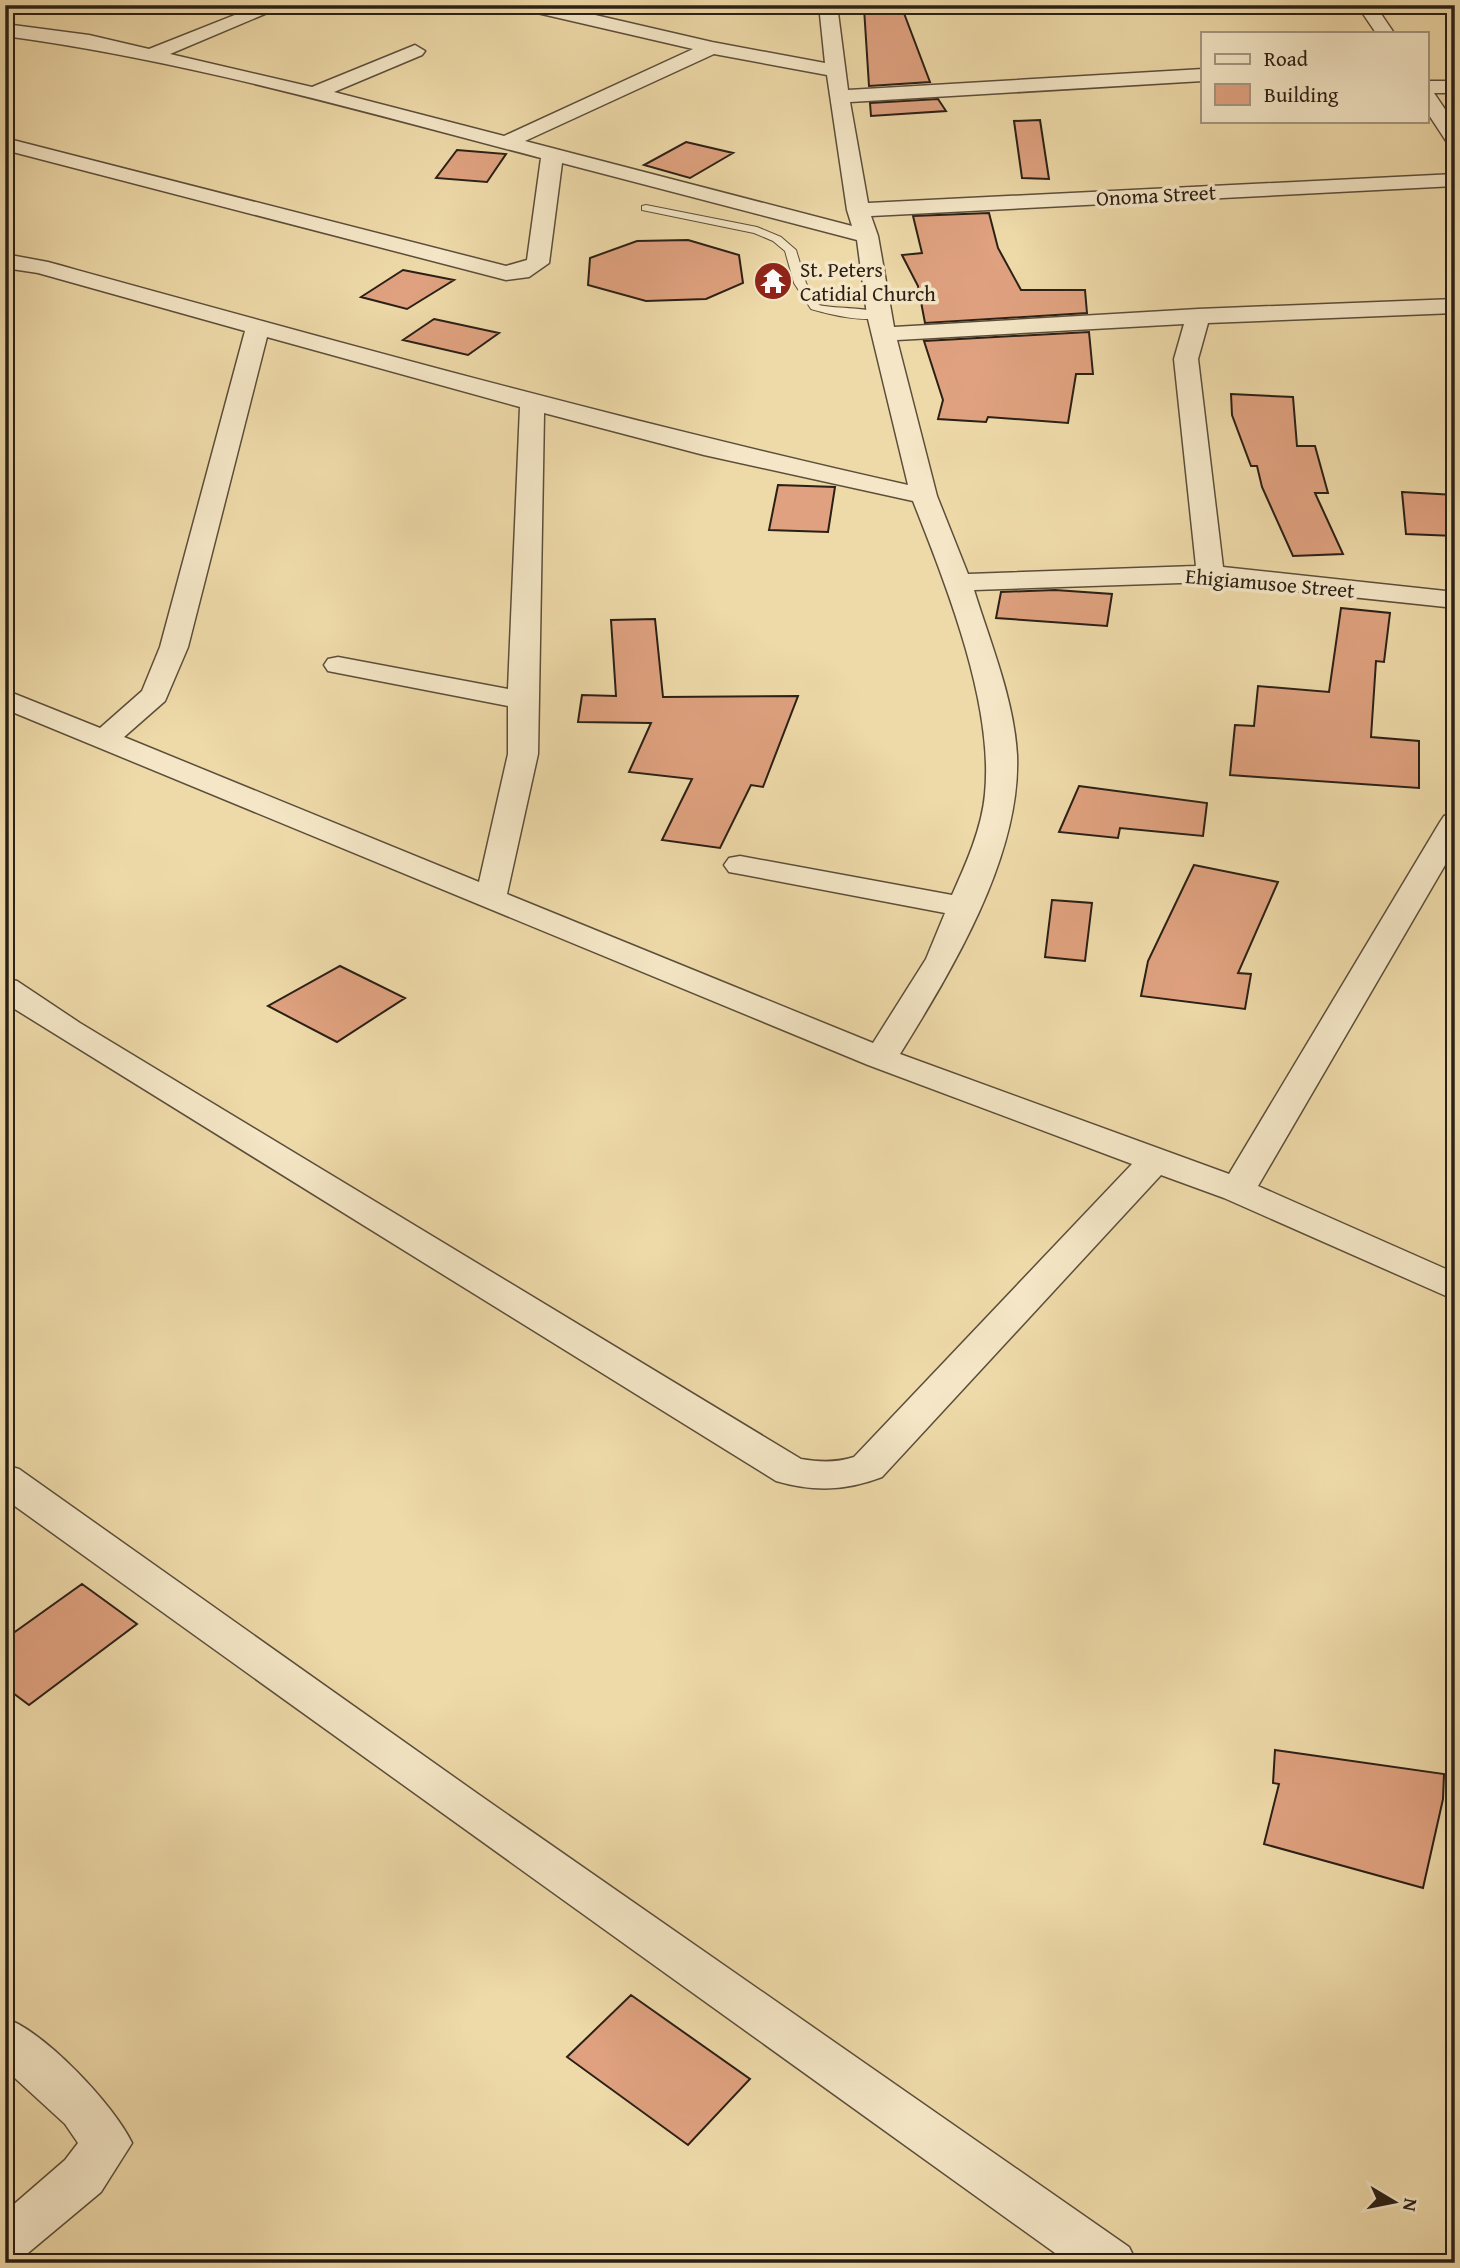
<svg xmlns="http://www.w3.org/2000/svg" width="1460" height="2268" font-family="'Gentium Book Plus',serif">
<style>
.building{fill:#dfa17f;stroke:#2b2016;stroke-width:2}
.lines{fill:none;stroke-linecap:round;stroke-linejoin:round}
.service-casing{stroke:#5c4e3a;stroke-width:2}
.minor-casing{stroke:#5c4e3a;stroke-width:3}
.service{fill:#f4e6c6;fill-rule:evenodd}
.minor{fill:#f4e6c6;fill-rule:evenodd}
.labels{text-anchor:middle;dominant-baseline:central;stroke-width:7;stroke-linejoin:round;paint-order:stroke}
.far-street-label{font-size:21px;fill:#2b2016;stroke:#f4e6c6}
.far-poi-label{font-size:21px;fill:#2b2016;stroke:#f4e6c6;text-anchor:start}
</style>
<rect width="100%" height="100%" fill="#eed9a8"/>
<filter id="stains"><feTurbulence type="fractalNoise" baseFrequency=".00286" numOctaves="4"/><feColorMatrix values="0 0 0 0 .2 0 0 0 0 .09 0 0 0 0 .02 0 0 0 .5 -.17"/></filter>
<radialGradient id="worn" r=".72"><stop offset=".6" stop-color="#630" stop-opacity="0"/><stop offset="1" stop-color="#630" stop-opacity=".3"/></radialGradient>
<path class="building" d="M864 8H902L930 82 869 86Z
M938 99 946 111 871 116 870 103Z
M1040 120 1049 179 1022 178 1014 121Z
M686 142 733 153 690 178 644 165Z
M457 150 506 154 487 182 436 178Z
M989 213 998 248 1021 290H1085L1087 313 925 323 918 286 902 255 922 253 913 216Z
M688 240 739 255 743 283 706 299 646 301 588 285 590 258 637 241Z
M403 270 454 280 407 309 361 297Z
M434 319 499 333 468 355 403 340Z
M1089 332 1093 374H1076L1068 423 988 417 986 422 938 419 943 400 924 341Z
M1231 394 1293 397 1297 446H1315L1328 493H1315L1343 554 1293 556 1262 487 1257 466H1251L1232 415Z
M778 485 835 487 828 532 769 530Z
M1402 492 1455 495V536L1406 534Z
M1055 590 1112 594 1107 626 996 618 1001 592Z
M1341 608 1390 613 1384 662 1376 661 1371 737 1419 741V788L1230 775 1235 725 1254 726 1258 686 1329 692Z
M655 619 663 697 798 696 763 787 751 785 720 848 662 840 692 779 629 772 651 723 578 722 582 695 616 696 611 620Z
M1079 786 1207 803 1203 836 1120 828 1118 838 1059 832Z
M1194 865 1278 882 1238 973 1251 974 1245 1009 1141 996 1148 961Z
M1052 900 1092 903 1085 961 1045 957Z
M340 966 405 998 337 1042 268 1006Z
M82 1584 137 1624 29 1705 5 1687V1639Z
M1275 1750 1444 1774 1443 1799 1423 1888 1264 1844 1279 1784 1273 1783Z
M631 1995 750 2079 688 2145 567 2057Z"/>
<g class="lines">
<defs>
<path id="service" d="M646 205 757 227 781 237 796 250 806 283 819 305C836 309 873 307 885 315 871 325 828 314 811 309L794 283 785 251 773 241 754 233 642 210V206Z"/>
<path id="minor" d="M260 5H286L170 54 312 87 415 45 425 51 422 55 334 92 504 136 693 49 520 9 518 5H552L712 42 825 63 819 5H837L848 90 1203 69V81L850 102 868 203 1455 174V186L871 216 878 236 894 327 1198 309 1455 299V313L1208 323 1198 359 1223 567 1455 592V608L1210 582 974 590C990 642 1014 699 1017 755 1021 857 952 970 900 1054L1229 1174 1440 822 1444 816 1455 813V848L1258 1186 1455 1273V1300L1224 1198 1161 1175 882 1477C845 1491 814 1492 776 1481L5 1003V978L17 981 80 1023 801 1459C819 1462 836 1463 854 1457L1132 1164 868 1065 5 709V690L100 728 142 691 160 647 245 331 38 273 5 268V254L48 262C334 341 618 420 908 485L867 315 857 240 562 163 549 263 529 277 506 280 5 150V138L506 266 527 260 541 158C364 112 186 60 5 36V24L89 35 149 49ZM714 54 827 75 847 210 852 226 525 141ZM1184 324 1174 359 1196 566 968 574 937 496 897 340ZM267 337 520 407 508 689 338 657 328 659 324 665 328 671 338 673 508 706V754L479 882 124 737 165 701 188 647ZM544 413 704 455 913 501C946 585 994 704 985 794 982 828 966 864 952 895L740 856 729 858 724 865 729 872 740 874 945 913 926 959 873 1043 507 894 538 754Z
M1357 5H1375L1394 33H1376Z
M1427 81H1455V93H1434L1455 124V146L1448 144 1427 112Z
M5 1465 19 1469 478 1794 1129 2247 1137 2263H1069L5 1499Z
M5 2018C45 2032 114 2105 132 2143L101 2192 16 2263H5V2212L65 2160 78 2143 65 2124 5 2069Z"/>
</defs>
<use href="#service" class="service-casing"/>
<use href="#minor" class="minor-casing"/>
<use href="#service" class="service"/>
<use href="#minor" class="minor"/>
</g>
<defs>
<symbol id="temple-disc" viewBox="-11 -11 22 22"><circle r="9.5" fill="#8f2418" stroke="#f4e6c6"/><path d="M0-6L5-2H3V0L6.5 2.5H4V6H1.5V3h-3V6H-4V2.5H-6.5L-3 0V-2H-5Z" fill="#fff"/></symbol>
</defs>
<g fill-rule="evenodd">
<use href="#temple-disc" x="751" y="259" width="44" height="44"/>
</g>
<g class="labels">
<g class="far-street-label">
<text transform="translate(1156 195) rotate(-3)">Onoma Street</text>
<text transform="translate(1270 583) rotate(5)">Ehigiamusoe Street</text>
</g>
<g class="far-poi-label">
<text x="800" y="269">St. Peters<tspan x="800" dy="24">Catidial Church</tspan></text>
</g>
</g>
<rect width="1460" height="2268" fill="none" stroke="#eed9a8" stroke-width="28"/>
<rect x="7" y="7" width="1446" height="2254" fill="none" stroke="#2b2016" stroke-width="3.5"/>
<rect x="14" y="14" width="1432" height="2240" fill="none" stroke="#2b2016" stroke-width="2"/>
<rect x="1201" y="32" width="228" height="91" fill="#f4e6c6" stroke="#a49780" stroke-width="2"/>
<rect x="1215" y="54" width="35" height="10" fill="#f4e6c6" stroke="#a49780" stroke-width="2"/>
<text x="1264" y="66" font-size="21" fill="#2b2016">Road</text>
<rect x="1215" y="84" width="35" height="21" fill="#dfa17f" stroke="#a49780" stroke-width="2"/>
<text x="1264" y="102" font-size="21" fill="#2b2016">Building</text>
<g transform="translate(1394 2202) rotate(100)" stroke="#f4e6c6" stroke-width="5" paint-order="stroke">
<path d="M0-5L12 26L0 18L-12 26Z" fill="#2b2016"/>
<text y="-10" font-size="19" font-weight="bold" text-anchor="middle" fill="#2b2016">N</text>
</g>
<rect width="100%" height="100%" filter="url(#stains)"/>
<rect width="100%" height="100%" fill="url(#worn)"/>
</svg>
